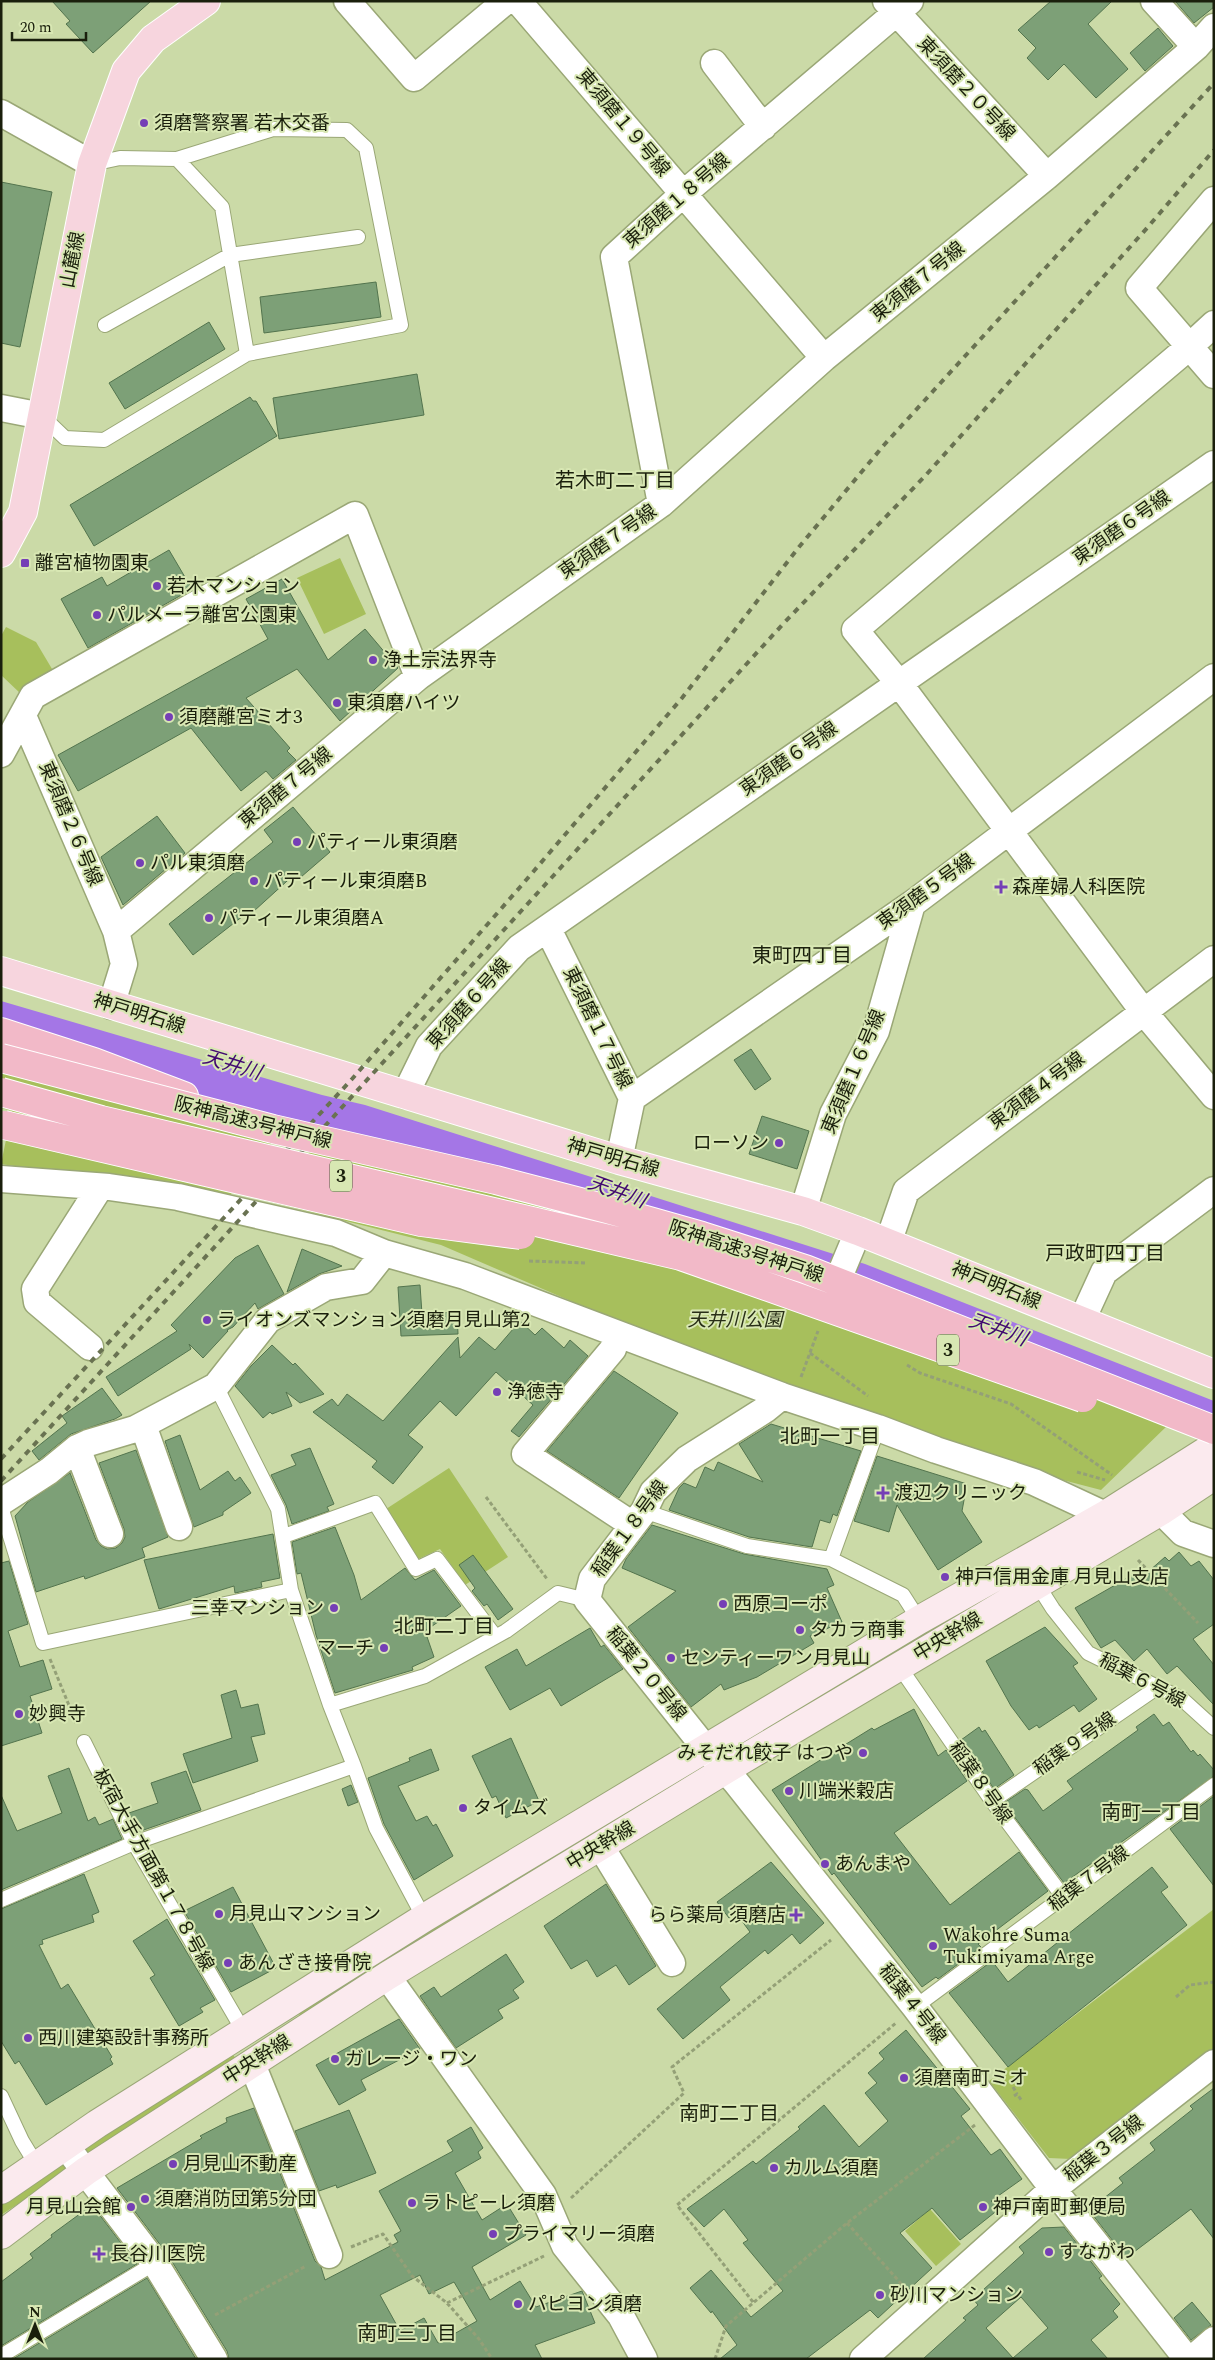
<svg xmlns="http://www.w3.org/2000/svg" width="1215" height="2360" font-family="Spectral,'Noto Sans JP',serif">
<style>
.green{fill:#a7bf5c}
.water{fill:#a476e6}
.building{fill:#7da077;stroke:#53744e;fill-rule:evenodd}
.lines{fill:none;stroke-linecap:round;stroke-linejoin:round}
.lane-casing{stroke:#9aa776;stroke-width:16}
.street-casing{stroke:#9aa776;stroke-width:29}
.secondary-casing{stroke:#9aa776;stroke-width:30}
.primary-casing{stroke:#fff;stroke-width:30}
.highway-casing{stroke:#fff;stroke-width:30}
.path{stroke:#94a077;stroke-width:3;stroke-dasharray:4 2.5;stroke-linecap:butt}
.lane{stroke:#fff;stroke-width:14}
.street{stroke:#fff;stroke-width:26}
.secondary{stroke:#fbeaee;stroke-width:28}
.primary{stroke:#f7d5de;stroke-width:28}
.highway{stroke:#f2b9c8;stroke-width:28}
.rail{stroke:#697251;stroke-width:4;stroke-dasharray:6 6;stroke-linecap:butt}
.highway-bridge-casing{stroke:#fff;stroke-width:30;stroke-linecap:butt}
.highway-bridge{stroke:#f2b9c8;stroke-width:28}
.poi-dot{fill:#753fb6;stroke:#d8e7b3;stroke-width:2}
.labels{text-anchor:middle;dominant-baseline:central;stroke-width:4;stroke-linejoin:round;paint-order:stroke}
.shield{fill:#d8e7b3;stroke:#535b3e;stroke-width:1}
.shield-label{font-size:18px;font-weight:bold;fill:#1a1f0c}
.street-label{font-size:19px;fill:#1a1f0c;stroke:#d8e7b3}
.poi-label{font-size:19px;fill:#1a1f0c;stroke:#d8e7b3;text-anchor:start}
.park-label{font-size:19px;font-style:italic;fill:#292f18;stroke:#d8e7b3}
.neighbourhood-label{font-size:20px;fill:#1a1f0c;stroke:#d8e7b3}
.water-label{font-size:20px;font-style:italic;fill:#410971;stroke:#d8e7b3}
</style>
<rect width="100%" height="100%" fill="#cbdaa7"/>
<path class="green" d="M340 558 366 614 324 634 297 578Z
M6 627 36 642 55 674 21 694 1 675V636Z
M1 1047 283 1129 227 1199 1 1164 12 1111 1 1108Z
M323 1137 682 1249 1169 1424 1101 1490 1055 1478 797 1387 717 1364 441 1245 266 1201Z
M449 1468 508 1557 465 1585 440 1549 416 1560 383 1511Z
M676 1779 682 1787 302 2018 297 2011Z
M1214 1909V2048L1071 2159 1049 2158 989 2081Z
M232 2053 237 2061 1 2215V2203L16 2193Z
M930 2209 961 2244 936 2266 905 2231Z"/>
<path class="water" d="M1 1001 322 1095 365 1105 865 1264 1214 1401V1445L1156 1417 842 1305 326 1136 1 1044Z"/>
<path class="building" d="M52 1H151L93 53 66 24 70 21Z
M1051 1H1112L1088 24 1128 69 1096 98 1064 64 1048 80 1027 58 1036 48 1018 30Z
M1175 1H1214V7L1194 23Z
M1158 28 1173 46 1145 71 1130 53Z
M1 182 52 192 20 347 1 343Z
M376 282 381 317 264 333 260 297Z
M209 322 225 349 125 409 109 383Z
M417 374 424 415 279 439 273 398Z
M250 397 253 401H256L277 436 94 546 70 505Z
M169 550 192 589 88 648 61 599 102 577 107 586Z
M282 579 328 660 365 629 398 668 340 721 297 669 246 698 290 748 287 751 296 760 273 779 266 771 241 791 191 728 78 791 58 755 268 639 246 599Z
M293 807 330 852 301 877 297 872 254 911 252 909 193 955 169 924 273 842 264 830Z
M157 816 185 853 123 905 101 857Z
M751 1049 771 1079 755 1090 734 1060Z
M762 1116 809 1131 797 1169 749 1154Z
M258 1245 284 1294 258 1309 255 1303 233 1327 227 1330 228 1331 203 1358 189 1344 191 1349 118 1396 106 1377 177 1331 171 1325 235 1258Z
M302 1249 342 1266 319 1274 287 1292Z
M420 1285 422 1314 457 1312 458 1334 401 1336 398 1287Z
M520 1321 535 1335 542 1328 564 1348 570 1340 588 1356 519 1437 511 1431 533 1405 496 1372 456 1416 440 1401 408 1435 423 1447 393 1484 372 1467 377 1461 313 1412 332 1399 338 1406 347 1394 383 1421 458 1337 460 1358 479 1337 495 1350Z
M272 1345 293 1365 295 1363 324 1394 300 1403 286 1392 292 1406 272 1414 270 1412 263 1418 235 1386 251 1366Z
M614 1371 678 1413 619 1498 547 1451Z
M102 1388 122 1415 115 1419 71 1434 39 1460 32 1451 67 1423 62 1416Z
M771 1424 861 1451 837 1516 833 1514 830 1523 820 1520 812 1547 749 1537 669 1510 679 1488 684 1483 696 1488 705 1467 714 1471 718 1462 763 1482 739 1444Z
M180 1435 200 1490 228 1471 235 1481 240 1477 251 1493 223 1512V1515L194 1527 165 1441Z
M310 1448 334 1504 327 1507 329 1511 292 1524 286 1505 271 1475 296 1465 291 1455Z
M136 1450 168 1537 142 1548 145 1557 85 1579 84 1576 36 1592 15 1516 28 1502 70 1473 96 1540 101 1546 107 1549 116 1548 122 1543 125 1537 124 1529 99 1463Z
M877 1456 967 1484 962 1511 982 1542 938 1570 897 1505 889 1532 854 1521Z
M652 1525 744 1554 827 1569 834 1585 827 1588 842 1622 810 1636 814 1643 757 1677 724 1690 721 1684 691 1707 628 1627 676 1591 622 1568 626 1559Z
M335 1527 354 1575 361 1600 405 1568 415 1580 434 1570 461 1606 425 1631 434 1657 412 1667 413 1670 335 1693 316 1635 301 1573 297 1574 292 1542Z
M273 1534 280 1578 261 1582 262 1587 235 1593 234 1586 159 1609 144 1560Z
M1179 1552 1191 1566 1199 1561 1214 1580V1624L1193 1639 1214 1665V1705L1177 1666 1167 1674 1147 1649 1134 1661 1115 1640 1101 1648 1075 1608 1138 1572 1141 1578 1165 1557 1169 1561Z
M473 1555 513 1609 498 1620 487 1604 484 1606 472 1591 475 1588 459 1565Z
M9 1561 28 1624 8 1631 20 1667 43 1660 52 1689 30 1696 42 1733 1 1746V1563Z
M1045 1627 1078 1663 1073 1666 1097 1699 1079 1712 1074 1705 1039 1728 1037 1725 1029 1730 1011 1706 986 1661Z
M590 1628 601 1647 604 1645 623 1669 561 1706 550 1688 510 1710 485 1667 517 1649 526 1666Z
M236 1690 241 1708 258 1704 265 1734 251 1737 258 1761 193 1783 183 1754 232 1738 221 1695Z
M914 1709 938 1756 946 1750 967 1781 894 1833 950 1905 1019 1852 1048 1891 978 1944 981 1947 938 1979 936 1977 922 1987 834 1873 832 1875 772 1790 872 1728 874 1730Z
M1154 1714 1163 1726 1169 1722 1191 1752 1193 1750 1198 1756 1200 1754 1214 1770V1776L1064 1883 1004 1803 1025 1789 1028 1790 1043 1811 1073 1789 1067 1781 1138 1730 1136 1727Z
M979 1727 982 1732 985 1730 1014 1775 994 1789 961 1740Z
M511 1738 539 1801 506 1818 496 1796 492 1798 472 1756Z
M431 1749 439 1770 398 1786 416 1821 427 1816 433 1826 436 1824 453 1856 414 1880 384 1824 368 1778 410 1761 409 1758Z
M69 1768 88 1821 95 1817 99 1825 113 1819 122 1839 1 1890V1795L17 1831 62 1813 48 1776Z
M186 1771 201 1810 138 1832 129 1813 158 1803 151 1783Z
M351 1785 358 1802 348 1806 342 1789Z
M1214 1796V1886L1170 1829Z
M771 1862 824 1923 800 1944 792 1934 768 1954 765 1950 720 1987 730 2000 683 2039 657 2009 750 1932 736 1913 729 1918 717 1902Z
M1152 1867 1168 1887 1161 1892 1187 1925 1008 2067 949 1993 992 1961 1008 1982Z
M84 1874 99 1912 92 1915 94 1922 42 1940 43 1944 39 1945 61 1989 68 1984 112 2057 110 2059 113 2064 46 2105 19 2061 15 2064 1 2041V1909Z
M606 1884 656 1966 629 1985 616 1965 597 1977 587 1960 571 1969 544 1926Z
M233 1887 276 1968 231 1992 184 1911Z
M167 1919 215 2000 200 2008 203 2012 179 2026 150 1978 155 1975 133 1941Z
M506 1954 524 1982 513 1990 519 1998 498 2010 503 2018 456 2048 420 1996 434 1987 441 1997Z
M399 2019 420 2049 361 2080 366 2090 339 2105 316 2065Z
M906 2030 970 2109 961 2116 991 2155 1000 2149 1022 2179 991 2201 999 2209 960 2240 932 2208 900 2233 932 2268 878 2318 870 2310 806 2359H720L737 2345 712 2311 711 2313 690 2288 711 2270 751 2317 783 2291 743 2243 748 2240 724 2209 704 2227 687 2209 753 2161 756 2164 800 2129 798 2127 824 2105 859 2147 888 2121 865 2093 877 2083 868 2073 884 2059 879 2053Z
M1214 2088V2239L1191 2209 1126 2258 1089 2210 1123 2183 1119 2178 1155 2150 1150 2143 1193 2109 1190 2106Z
M254 2108 315 2261 321 2267 325 2280 398 2242 394 2235 401 2231 379 2191 453 2151 447 2141 471 2127 483 2148 478 2152 481 2158 455 2173 482 2220 507 2204 526 2235 472 2267 490 2300 520 2281 536 2307 582 2291 595 2323 535 2345 542 2359H229L227 2351 168 2255 117 2188 202 2138 200 2136 227 2122 226 2118ZM420 2275 429 2294 454 2282 477 2321 438 2343 424 2318 400 2331 380 2295Z
M349 2110 376 2173 337 2188 336 2185 319 2191 295 2131Z
M92 2205 137 2264 1 2346V2282L33 2258 30 2254 52 2237 51 2235Z
M1064 2227 1102 2276 1099 2278 1120 2304 1113 2311 1118 2317 1091 2340 1108 2359H923L966 2320 963 2318 978 2305 973 2299 1024 2253 1019 2247 1042 2228ZM1021 2297 1048 2328 1013 2358 986 2328Z
M147 2278 196 2359H13Z
M1192 2302 1211 2325 1191 2340 1174 2318Z"/>
<g class="lines">
<defs>
<path id="lane" d="M177 159 222 207 247 354
M105 325 230 255 358 237
M42 416 65 438 104 440 247 354 401 325 366 148 347 130 273 129 177 159 120 158 92 164
M216 1386 278 1509 291 1590 330 1705 354 1766 376 1828 424 1918
M878 1428 831 1559 903 1595 919 1620
M1 1507 43 1643 291 1590
M644 1511 747 1546 831 1559
M284 1536 375 1503 416 1569 437 1559 495 1636
M1037 1584 1053 1609 1088 1653 1182 1699 1214 1728
M899 1666 992 1801 1064 1898
M330 1705 425 1676 506 1631 558 1593 587 1600
M84 1742 134 1843 244 2032
M992 1801 1158 1687
M1 1900 134 1843 354 1766
M915 2007 1214 1785
M1 2096 22 2141 36 2164
M1 2356 155 2263"/>
<path id="street" d="M347 1 414 78 506 1
M518 1 824 358
M886 1 1047 176
M1154 1 1196 47
M714 63 763 127
M1 113 92 164
M1214 200 1139 288 1214 375
M1214 324 1189 347 855 630 898 682 1143 1011 1214 1096
M1 408 42 416
M661 504 614 257 683 194 910 1
M23 716 116 931
M1 754 33 696 355 515 418 677
M548 929 632 1098 619 1160
M111 1006 124 964 116 931 418 677 661 504 824 358 1047 176 1196 47 1214 27
M405 1095 429 1046 519 948 1214 464
M632 1098 912 904 1214 677
M1 1179 109 1187 178 1197 336 1233 384 1253 465 1276 782 1396 878 1428 936 1450 1034 1482 1105 1515
M803 1211 833 1114 876 1031 912 904
M888 1243 906 1191 1214 959
M829 1301 852 1246
M1082 1320 1104 1272 1214 1190
M617 1335 613 1349 525 1454 633 1525
M90 1347 37 1302 35 1289 100 1187
M782 1396 766 1409 687 1459 653 1492 644 1511 592 1579 587 1600 706 1749 735 1781 915 2007 1053 2189 1187 2359
M143 1425 179 1527
M77 1448 110 1534
M1 1502 49 1471 77 1448 88 1443 135 1429 216 1386 268 1320 326 1287 362 1281 384 1253
M1161 1511 1183 1533 1214 1544
M601 1847 672 1963
M387 1976 543 2195 565 2246 621 2316 644 2359
M252 2064 329 2255
M65 2145 155 2263 214 2359
M863 2359 1053 2189 1214 2063
M1192 2359 1214 2340"/>
<path id="secondary" d="M1 2190 97 2124 424 1918 919 1620 1105 1515 1214 1446
M1 2235 86 2171 387 1976 725 1770 1161 1511 1214 1476"/>
<path id="primary" d="M1 553 23 512 92 164 126 71 153 39 206 1
M1 971 619 1160 803 1211 858 1231 1214 1374"/>
<path id="highway" d="M1 1032 94 1062 184 1096"/>
</defs>
<use href="#lane" class="lane-casing"/>
<use href="#street" class="street-casing"/>
<use href="#secondary" class="secondary-casing"/>
<use href="#primary" class="primary-casing"/>
<use href="#highway" class="highway-casing"/>
<path class="path" d="M529 1261 587 1263
M810 1353 868 1396
M907 1365 920 1373 1011 1404 1112 1475
M801 1377 818 1331
M1077 1472 1105 1480
M486 1497 547 1579
M1138 1560 1198 1623
M50 1659 77 1725
M1176 1997 1190 1985 1214 1982
M1013 2087 1017 2094
M1014 2096 1017 2094 1022 2101
M571 2198 684 2093 672 2067 831 1940
M847 2223 905 2288
M351 2247 383 2234 412 2276 447 2303 479 2339 492 2359
M753 2302 677 2205 896 2023
M447 2303 544 2256
M215 2315 306 2266
M715 2359 726 2326 847 2223 975 2125"/>
<use href="#lane" class="lane"/>
<use href="#street" class="street"/>
<use href="#secondary" class="secondary"/>
<use href="#primary" class="primary"/>
<use href="#highway" class="highway"/>
<path class="rail" d="M1 1459 352 1079 521 886 682 698 799 547 884 445 1214 83
M1 1481 783 624 925 476 1147 228 1214 150"/>
<defs>
<path id="highway-bridge" d="M1 1058 273 1129 496 1180 607 1209 702 1236 805 1269 1214 1430
M1 1092 101 1120 681 1256 1083 1398
M4 1125 421 1222 521 1235"/>
</defs>
<use href="#highway-bridge" class="highway-bridge-casing"/>
<use href="#highway-bridge" class="highway-bridge"/>
</g>
<g class="poi-dot">
<circle cx="144" cy="123" r="5"/>
<rect x="20" y="558" width="10" height="10" rx="2.5"/>
<circle cx="157" cy="586" r="5"/>
<circle cx="97" cy="615" r="5"/>
<circle cx="373" cy="660" r="5"/>
<circle cx="337" cy="703" r="5"/>
<circle cx="169" cy="717" r="5"/>
<circle cx="297" cy="842" r="5"/>
<circle cx="140" cy="863" r="5"/>
<circle cx="254" cy="881" r="5"/>
<path d="M998.5 879.5h5v5h5v5h-5v5h-5v-5h-5v-5h5z"/>
<circle cx="209" cy="918" r="5"/>
<circle cx="779" cy="1143" r="5"/>
<circle cx="207" cy="1320" r="5"/>
<circle cx="497" cy="1392" r="5"/>
<path d="M880.5 1485.5h5v5h5v5h-5v5h-5v-5h-5v-5h5z"/>
<circle cx="945" cy="1577" r="5"/>
<circle cx="723" cy="1604" r="5"/>
<circle cx="334" cy="1608" r="5"/>
<circle cx="800" cy="1630" r="5"/>
<circle cx="384" cy="1648" r="5"/>
<circle cx="671" cy="1658" r="5"/>
<circle cx="19" cy="1714" r="5"/>
<circle cx="863" cy="1753" r="5"/>
<circle cx="789" cy="1791" r="5"/>
<circle cx="463" cy="1808" r="5"/>
<circle cx="825" cy="1864" r="5"/>
<circle cx="219" cy="1914" r="5"/>
<path d="M793.5 1907.5h5v5h5v5h-5v5h-5v-5h-5v-5h5z"/>
<circle cx="933" cy="1946" r="5"/>
<circle cx="228" cy="1963" r="5"/>
<circle cx="28" cy="2038" r="5"/>
<circle cx="335" cy="2059" r="5"/>
<circle cx="904" cy="2078" r="5"/>
<circle cx="173" cy="2164" r="5"/>
<circle cx="774" cy="2168" r="5"/>
<circle cx="145" cy="2199" r="5"/>
<circle cx="412" cy="2203" r="5"/>
<circle cx="131" cy="2207" r="5"/>
<circle cx="983" cy="2207" r="5"/>
<circle cx="493" cy="2234" r="5"/>
<circle cx="1049" cy="2252" r="5"/>
<path d="M96.5 2246.5h5v5h5v5h-5v5h-5v-5h-5v-5h5z"/>
<circle cx="880" cy="2295" r="5"/>
<circle cx="518" cy="2304" r="5"/>
</g>
<g class="labels">
<g class="shield">
<rect x="330" y="1160.5" width="22" height="31" rx="4"/>
<rect x="937" y="1334.5" width="22" height="31" rx="4"/>
</g>
<g class="shield-label">
<text x="341" y="1176">3</text>
<text x="948" y="1350">3</text>
</g>
<g class="street-label">
<text transform="translate(966 89) rotate(47)">東須磨２０号線</text>
<text transform="translate(623 123) rotate(50)">東須磨１９号線</text>
<text transform="translate(677 201) rotate(-41)">東須磨１８号線</text>
<text transform="translate(73 260) rotate(-79)">山麓線</text>
<text transform="translate(918 282) rotate(-39)">東須磨７号線</text>
<text transform="translate(1122 528) rotate(-35)">東須磨６号線</text>
<text transform="translate(608 542) rotate(-35)">東須磨７号線</text>
<text transform="translate(789 759) rotate(-35)">東須磨６号線</text>
<text transform="translate(286 788) rotate(-40)">東須磨７号線</text>
<text transform="translate(70 824) rotate(67)">東須磨２６号線</text>
<text transform="translate(926 892) rotate(-36)">東須磨５号線</text>
<text transform="translate(469 1004) rotate(-48)">東須磨６号線</text>
<text transform="translate(139 1014) rotate(17)">神戸明石線</text>
<text transform="translate(597 1028) rotate(64)">東須磨１７号線</text>
<text transform="translate(854 1072) rotate(-67)">東須磨１６号線</text>
<text transform="translate(1037 1091) rotate(-37)">東須磨４号線</text>
<text transform="translate(253 1123) rotate(14)">阪神高速3号神戸線</text>
<text transform="translate(613 1158) rotate(16)">神戸明石線</text>
<text transform="translate(746 1252) rotate(18)">阪神高速3号神戸線</text>
<text transform="translate(996 1286) rotate(22)">神戸明石線</text>
<text transform="translate(630 1529) rotate(-54)">稲葉１８号線</text>
<text transform="translate(948 1637) rotate(-31)">中央幹線</text>
<text transform="translate(646 1674) rotate(51)">稲葉２０号線</text>
<text transform="translate(1142 1681) rotate(28)">稲葉６号線</text>
<text transform="translate(1075 1744) rotate(-35)">稲葉９号線</text>
<text transform="translate(980 1783) rotate(55)">稲葉８号線</text>
<text transform="translate(601 1846) rotate(-31)">中央幹線</text>
<text transform="translate(153 1870) rotate(61)">板宿大手方面第１７８号線</text>
<text transform="translate(1089 1879) rotate(-37)">稲葉７号線</text>
<text transform="translate(912 2004) rotate(52)">稲葉４号線</text>
<text transform="translate(257 2060) rotate(-32)">中央幹線</text>
<text transform="translate(1104 2149) rotate(-38)">稲葉３号線</text>
</g>
<g class="poi-label">
<text x="154" y="123">須磨警察署 若木交番</text>
<text x="35" y="563">離宮植物園東</text>
<text x="167" y="586">若木マンション</text>
<text x="107" y="615">パルメーラ離宮公園東</text>
<text x="383" y="660">浄土宗法界寺</text>
<text x="347" y="703">東須磨ハイツ</text>
<text x="179" y="717">須磨離宮ミオ3</text>
<text x="307" y="842">パティール東須磨</text>
<text x="150" y="863">パル東須磨</text>
<text x="264" y="881">パティール東須磨B</text>
<text x="1012" y="887">森産婦人科医院</text>
<text x="219" y="918">パティール東須磨A</text>
<text x="769" y="1143" text-anchor="end">ローソン</text>
<text x="217" y="1320">ライオンズマンション須磨月見山第2</text>
<text x="507" y="1392">浄徳寺</text>
<text x="894" y="1493">渡辺クリニック</text>
<text x="955" y="1577">神戸信用金庫 月見山支店</text>
<text x="733" y="1604">西原コーポ</text>
<text x="324" y="1608" text-anchor="end">三幸マンション</text>
<text x="810" y="1630">タカラ商事</text>
<text x="374" y="1648" text-anchor="end">マーチ</text>
<text x="681" y="1658">センティーワン月見山</text>
<text x="29" y="1714">妙興寺</text>
<text x="853" y="1753" text-anchor="end">みそだれ餃子 はつや</text>
<text x="799" y="1791">川端米穀店</text>
<text x="473" y="1808">タイムズ</text>
<text x="835" y="1864">あんまや</text>
<text x="229" y="1914">月見山マンション</text>
<text x="786" y="1915" text-anchor="end">らら薬局 須磨店</text>
<text x="943" y="1935">Wakohre Suma<tspan x="943" dy="22">Tukimiyama Arge</tspan></text>
<text x="238" y="1963">あんざき接骨院</text>
<text x="38" y="2038">西川建築設計事務所</text>
<text x="345" y="2059">ガレージ・ワン</text>
<text x="914" y="2078">須磨南町ミオ</text>
<text x="183" y="2164">月見山不動産</text>
<text x="784" y="2168">カルム須磨</text>
<text x="155" y="2199">須磨消防団第5分団</text>
<text x="422" y="2203">ラトピーレ須磨</text>
<text x="121" y="2207" text-anchor="end">月見山会館</text>
<text x="993" y="2207">神戸南町郵便局</text>
<text x="503" y="2234">プライマリー須磨</text>
<text x="1059" y="2252">すながわ</text>
<text x="110" y="2254">長谷川医院</text>
<text x="890" y="2295">砂川マンション</text>
<text x="528" y="2304">パピヨン須磨</text>
</g>
<g class="park-label">
<text x="735" y="1320">天井川公園</text>
</g>
<g class="neighbourhood-label">
<text x="615" y="481">若木町二丁目</text>
<text x="802" y="956">東町四丁目</text>
<text x="1105" y="1254">戸政町四丁目</text>
<text x="830" y="1437">北町一丁目</text>
<text x="444" y="1627">北町二丁目</text>
<text x="1151" y="1813">南町一丁目</text>
<text x="729" y="2114">南町二丁目</text>
<text x="407" y="2334">南町三丁目</text>
</g>
<g class="water-label">
<text transform="translate(232 1065) rotate(17)">天井川</text>
<text transform="translate(617 1192) rotate(20)">天井川</text>
<text transform="translate(998 1330) rotate(20)">天井川</text>
</g>
</g>
<rect width="1215" height="2360" fill="none" stroke="#1a1f0c" stroke-width="5"/>
<g transform="translate(35 2325)" stroke="#d8e7b3" stroke-width="4" paint-order="stroke">
<path d="M0-4L9 19L0 12L-9 19Z" fill="#1a1f0c"/>
<text y="-8" font-size="14" font-weight="bold" text-anchor="middle" fill="#1a1f0c">N</text>
</g>
<path d="M12 32v8h74v-8" fill="none" stroke="#1a1f0c" stroke-width="2.5"/>
<text x="20" y="32" font-size="15" fill="#1a1f0c" stroke="#d8e7b3" stroke-width="4" paint-order="stroke">20 m</text>
</svg>
